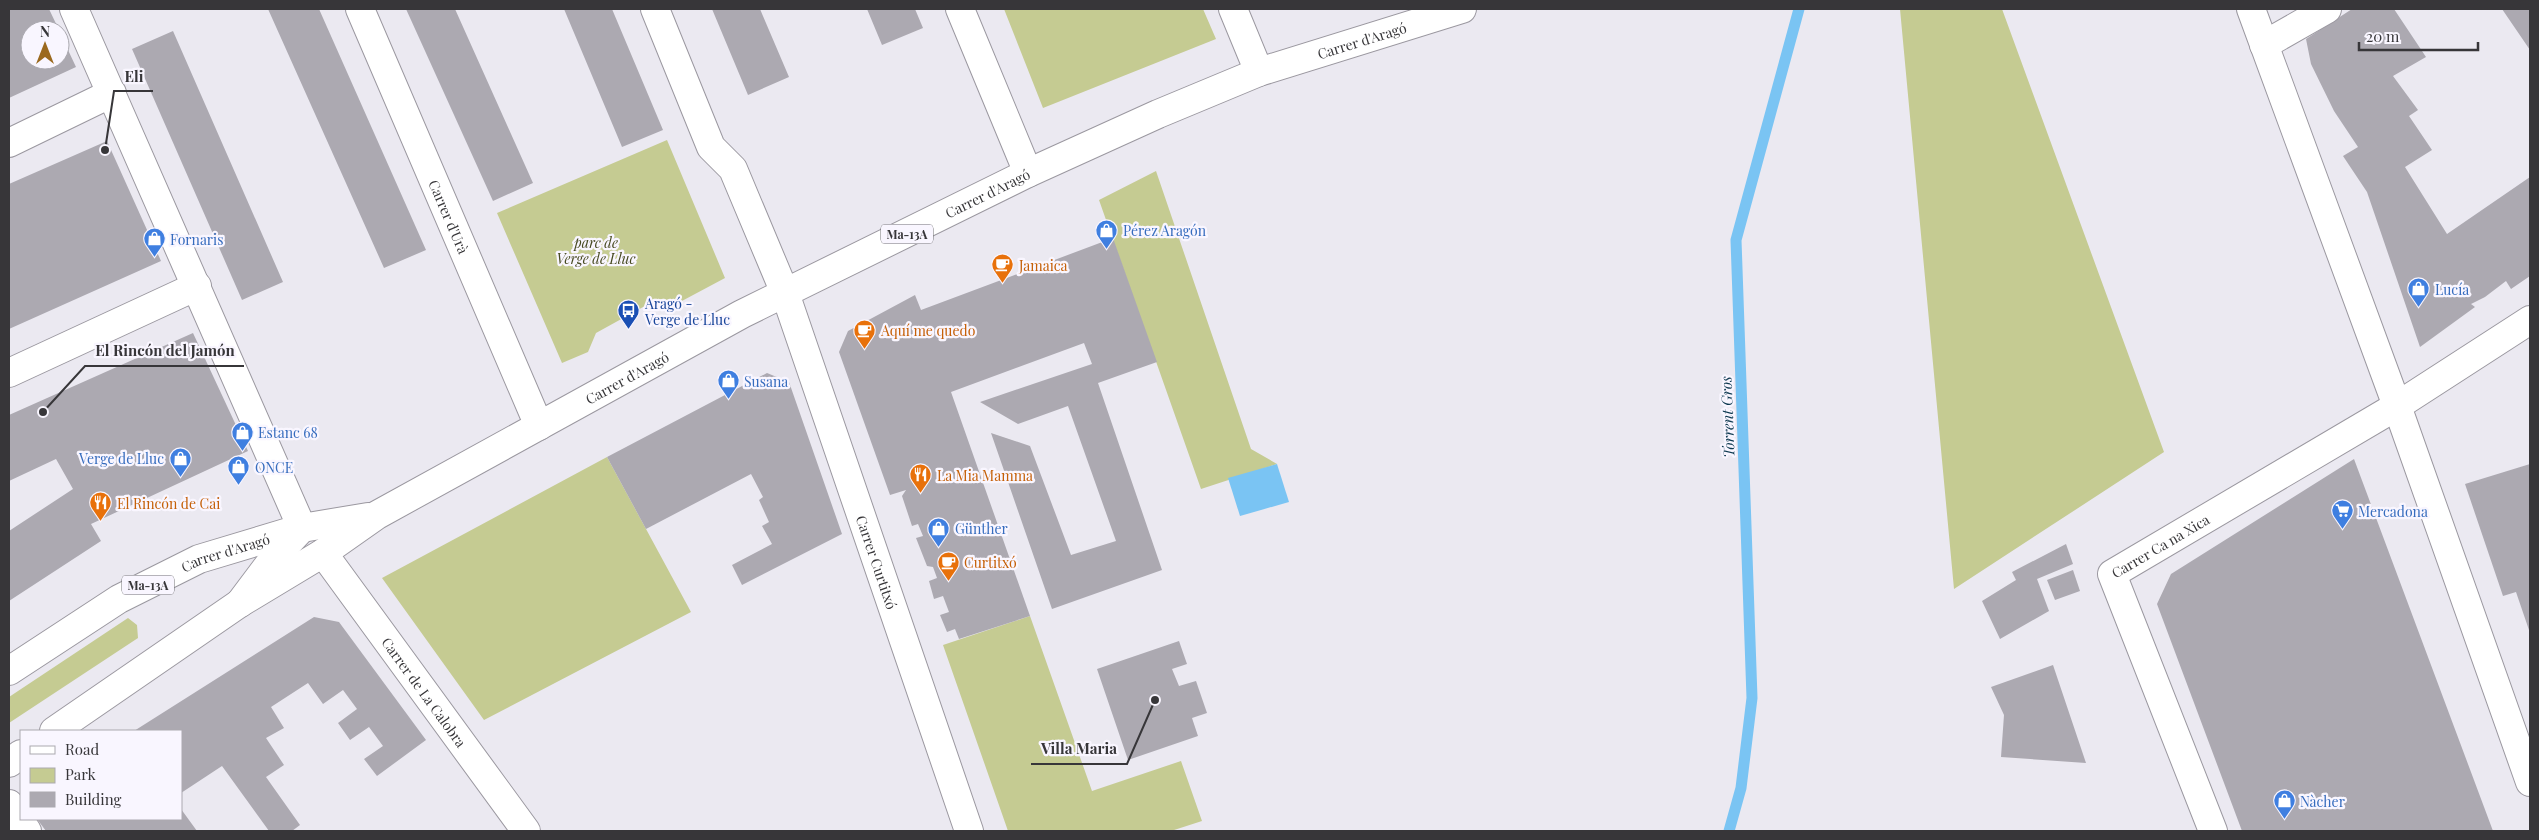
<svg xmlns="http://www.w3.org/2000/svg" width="2539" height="840" font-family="'Playfair Display',serif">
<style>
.green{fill:#c5cb92}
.water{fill:#7ac4f3}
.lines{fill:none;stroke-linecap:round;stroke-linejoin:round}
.stream{stroke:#7ac4f3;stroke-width:11}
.building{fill:#aca9b1}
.street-casing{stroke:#9b98a0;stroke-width:30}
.secondary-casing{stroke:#9b98a0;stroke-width:30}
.primary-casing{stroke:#9b98a0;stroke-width:30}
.street{stroke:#fff;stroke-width:28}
.secondary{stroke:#fff;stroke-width:28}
.primary{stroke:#fff;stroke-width:28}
.labels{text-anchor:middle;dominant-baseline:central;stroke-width:4.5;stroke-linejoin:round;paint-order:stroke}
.shield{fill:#f9f6ff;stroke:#717074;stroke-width:1}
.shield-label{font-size:12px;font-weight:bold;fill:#373639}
.street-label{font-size:14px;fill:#373639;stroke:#f9f6ff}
.shop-label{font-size:14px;fill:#366cbe;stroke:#f9f6ff;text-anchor:start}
.park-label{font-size:14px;font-style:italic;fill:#464920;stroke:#f9f6ff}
.food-label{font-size:14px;fill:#c56008;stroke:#f9f6ff;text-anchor:start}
.transit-label{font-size:14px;fill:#164399;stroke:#f9f6ff;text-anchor:start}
.water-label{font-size:15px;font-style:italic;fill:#0e3950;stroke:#f9f6ff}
.leader{fill:none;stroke:#373639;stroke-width:2}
.callout-dot{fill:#373639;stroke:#f9f6ff;stroke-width:2}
.callout-label{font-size:15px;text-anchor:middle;font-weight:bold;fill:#373639;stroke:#f9f6ff;stroke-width:4.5;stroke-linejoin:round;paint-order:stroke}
</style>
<rect width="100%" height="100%" fill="#ebe9f1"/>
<path class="green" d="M1004 9H1203L1216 39 1043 108Z
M1900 9H2002L2164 452 1954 589Z
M667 140 725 278 680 302 654 301 596 333 588 352 562 363 497 213Z
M1156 171 1251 449 1277 464 1201 489 1099 200Z
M607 457 691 612 484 720 382 578Z
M1030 616 1092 791 1181 761 1202 821 1171 831H1008L943 645Z
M128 618 137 625 138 638 9 723V697Z"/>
<path class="water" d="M1277 464 1289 502 1240 516 1228 478Z"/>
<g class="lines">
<path class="stream" d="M1729 831 1741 788 1752 698 1736 240 1799 9"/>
</g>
<path class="building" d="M9 9H49L59 30H30V60H60V33L76 67 9 98Z
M268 9H319L426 250 384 268Z
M406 9H455L533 183 493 201Z
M564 9H612L663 130 622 147Z
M712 9H760L789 77 748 95Z
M867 9H915L923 28 882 45Z
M2352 9H2394L2426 57 2393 76 2418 110 2409 116 2432 150 2405 167 2447 234 2530 177V276L2511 289 2506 281 2485 297 2471 304 2475 307 2420 347 2367 192 2343 156 2358 147 2334 111 2311 64 2306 39Z
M2502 9H2530V50Z
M173 31 283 282 242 300 132 49Z
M107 141 161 261 9 329V184Z
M1113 238 1157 362 1098 383 1162 570 1052 609 991 433 1030 446 1071 555 1116 541 1068 406 1018 424 980 402 1092 364 1084 343 951 392 1030 616 959 639 955 629 947 632 940 615 949 612 943 596 934 599 929 581 937 578 933 567 927 566 916 538 923 536 918 524 912 526 902 496 906 490 890 495 839 352 848 331 915 295 921 310Z
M193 333 248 451 91 524 101 541 9 601V531L73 489 56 459 9 481V415Z
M767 373 789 382 842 534 742 585 732 565 772 544 762 526 769 522 759 500 763 497 751 474 646 529 607 457Z
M2354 459 2493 831H2242L2157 604 2171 574Z
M2530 464V633L2516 592 2503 596 2465 484Z
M2066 544 2073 564 2037 579 2049 611 2000 639 1982 601 2016 580 2012 572Z
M2073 570 2080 591 2055 600 2047 580Z
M314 617 339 622 426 740 377 776 364 759 383 746 369 727 350 740 338 723 357 709 343 690 323 704 308 683 271 707 284 728 266 738 284 765 266 777 300 825 292 831H269L222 766 181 793V731H134Z
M1179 641 1187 664 1172 669 1179 686 1196 681 1207 713 1192 718 1198 736 1128 760 1097 669Z
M2053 665 2086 763 2001 757 2004 715 1991 687Z
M181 809 197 831H46L37 819H181Z"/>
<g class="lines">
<defs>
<g id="street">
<path d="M74 9 302 528"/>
<path id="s1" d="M360 9 539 426"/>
<path id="s2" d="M655 9 711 147 733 169 785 293 969 831"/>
<path d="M960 9 1028 173"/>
<path d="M1233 9 1259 72"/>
<path d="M2251 9 2397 406 2530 782"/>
<path d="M2264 45 2327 9"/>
<path d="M9 143 112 93"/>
<path d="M9 373 197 286"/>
<path id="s3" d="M323 553 526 831"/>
<path d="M9 804 27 831"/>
<path id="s4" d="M2213 831 2112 574 2397 406 2530 320"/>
</g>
<path id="secondary" d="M240 603 273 559 302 528"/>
<g id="primary">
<path id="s5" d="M9 671 119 599 199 559 302 528 368 517"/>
<path id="s6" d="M54 731 240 603 323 553 377 515 742 314 1028 173 1158 114 1259 72 1462 9"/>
<path d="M9 763 21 754"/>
</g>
</defs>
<use href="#street" class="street-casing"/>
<use href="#secondary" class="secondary-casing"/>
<use href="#primary" class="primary-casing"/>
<use href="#street" class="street"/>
<use href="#secondary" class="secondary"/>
<use href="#primary" class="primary"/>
</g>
<defs>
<symbol id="shop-pin" viewBox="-11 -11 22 30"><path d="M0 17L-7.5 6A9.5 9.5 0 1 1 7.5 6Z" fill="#3f7fe0" stroke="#f9f6ff"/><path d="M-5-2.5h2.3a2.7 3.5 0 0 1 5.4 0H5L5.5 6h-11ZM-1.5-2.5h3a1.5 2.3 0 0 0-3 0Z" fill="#fff"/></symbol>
<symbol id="cafe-pin" viewBox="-11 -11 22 30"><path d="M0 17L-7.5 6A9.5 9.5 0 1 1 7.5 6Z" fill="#e8710a" stroke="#f9f6ff"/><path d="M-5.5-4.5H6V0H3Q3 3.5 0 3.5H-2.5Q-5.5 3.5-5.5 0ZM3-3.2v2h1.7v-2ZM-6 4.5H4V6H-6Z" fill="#fff"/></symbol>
<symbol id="bus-pin" viewBox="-11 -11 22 30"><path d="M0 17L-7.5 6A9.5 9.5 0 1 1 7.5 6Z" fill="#1a4fb4" stroke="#f9f6ff"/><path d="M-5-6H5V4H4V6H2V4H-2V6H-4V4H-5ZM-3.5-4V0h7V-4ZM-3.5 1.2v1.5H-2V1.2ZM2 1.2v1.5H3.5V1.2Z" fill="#fff"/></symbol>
<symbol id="restaurant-pin" viewBox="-11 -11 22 30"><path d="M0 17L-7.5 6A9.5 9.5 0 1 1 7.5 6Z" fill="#e8710a" stroke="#f9f6ff"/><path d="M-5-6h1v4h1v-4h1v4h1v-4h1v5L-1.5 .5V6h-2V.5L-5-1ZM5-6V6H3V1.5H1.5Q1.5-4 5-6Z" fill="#fff"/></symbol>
<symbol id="supermarket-pin" viewBox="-11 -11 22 30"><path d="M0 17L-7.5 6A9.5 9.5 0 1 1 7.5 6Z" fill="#3f7fe0" stroke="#f9f6ff"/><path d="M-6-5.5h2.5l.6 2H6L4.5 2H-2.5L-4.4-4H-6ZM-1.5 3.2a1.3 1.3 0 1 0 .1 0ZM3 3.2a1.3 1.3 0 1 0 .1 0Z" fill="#fff"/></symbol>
</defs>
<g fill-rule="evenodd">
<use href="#shop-pin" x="1094" y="218" width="25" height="34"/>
<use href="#shop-pin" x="142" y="226" width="25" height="34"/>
<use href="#cafe-pin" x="990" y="252" width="25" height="34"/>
<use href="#shop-pin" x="2406" y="276" width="25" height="34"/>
<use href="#bus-pin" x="616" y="298" width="25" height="34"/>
<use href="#cafe-pin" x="852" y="318" width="25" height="34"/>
<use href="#shop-pin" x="716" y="368" width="25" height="34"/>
<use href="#shop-pin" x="230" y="420" width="25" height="34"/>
<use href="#shop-pin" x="168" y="446" width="25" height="34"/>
<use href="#shop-pin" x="226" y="454" width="25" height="34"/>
<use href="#restaurant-pin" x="908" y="462" width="25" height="34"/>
<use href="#restaurant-pin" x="88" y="490" width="25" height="34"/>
<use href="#supermarket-pin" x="2330" y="498" width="25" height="34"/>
<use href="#shop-pin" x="926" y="516" width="25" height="34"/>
<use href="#cafe-pin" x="936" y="550" width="25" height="34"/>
<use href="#shop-pin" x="2272" y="788" width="25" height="34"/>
</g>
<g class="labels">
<g class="shield">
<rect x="881" y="224.5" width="52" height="19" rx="4"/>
<rect x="122" y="575.5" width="52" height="19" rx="4"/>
</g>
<g class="shield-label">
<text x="907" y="234">Ma-13A</text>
<text x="148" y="585">Ma-13A</text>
</g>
<g class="street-label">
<text stroke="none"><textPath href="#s6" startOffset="1484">Carrer d'Aragó</textPath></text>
<text stroke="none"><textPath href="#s6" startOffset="1079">Carrer d'Aragó</textPath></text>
<text stroke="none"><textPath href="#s1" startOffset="226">Carrer d'Urà</textPath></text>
<text stroke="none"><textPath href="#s6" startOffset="674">Carrer d'Aragó</textPath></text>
<text stroke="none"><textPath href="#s4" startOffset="332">Carrer Ca na Xica</textPath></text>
<text stroke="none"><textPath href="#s5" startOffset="248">Carrer d'Aragó</textPath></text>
<text stroke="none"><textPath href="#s2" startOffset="599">Carrer Curtitxó</textPath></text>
<text stroke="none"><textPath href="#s3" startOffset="172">Carrer de La Calobra</textPath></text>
</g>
<g class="shop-label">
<text x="1123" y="230">Pérez Aragón</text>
<text x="170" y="239">Fornaris</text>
<text x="2435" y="289">Lucía</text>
<text x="744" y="381">Susana</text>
<text x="258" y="432">Estanc 68</text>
<text x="164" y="458" text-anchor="end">Verge de Lluc</text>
<text x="255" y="467">ONCE</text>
<text x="2358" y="511">Mercadona</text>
<text x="955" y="528">Günther</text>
<text x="2300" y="801">Nàcher</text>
</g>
<g class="park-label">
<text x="596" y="242">parc de<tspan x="596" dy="16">Verge de Lluc</tspan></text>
</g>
<g class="food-label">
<text x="1019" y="265">Jamaica</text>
<text x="881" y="330">Aquí me quedo</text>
<text x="937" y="475">La Mia Mamma</text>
<text x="117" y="503">El Rincón de Cai</text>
<text x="964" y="562">Curtitxó</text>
</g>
<g class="transit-label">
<text x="645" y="303">Aragó -<tspan x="645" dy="16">Verge de Lluc</tspan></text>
</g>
<g class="water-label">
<text transform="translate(1727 417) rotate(-92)">Torrent Gros</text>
</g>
</g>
<path class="leader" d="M105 150L114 91H153M43 412L85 366H244M1155 700L1127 764H1031"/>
<g class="callout-dot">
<circle cx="105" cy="150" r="5"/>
<circle cx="43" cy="412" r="5"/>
<circle cx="1155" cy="700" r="5"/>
</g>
<g class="callout-label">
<text x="134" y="82">Eli</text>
<text x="165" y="356">El Rincón del Jamón</text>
<text x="1079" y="754">Villa Maria</text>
</g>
<rect width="2539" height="840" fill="none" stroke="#373639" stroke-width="20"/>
<rect x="20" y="730" width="162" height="90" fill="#f9f6ff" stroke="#aba9b0"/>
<rect x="30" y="746" width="25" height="8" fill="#ffffff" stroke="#aba9b0"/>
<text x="65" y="755" font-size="15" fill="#373639">Road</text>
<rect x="30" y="768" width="25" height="15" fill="#c5cb92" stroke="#aba9b0"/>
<text x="65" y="780" font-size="15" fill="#373639">Park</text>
<rect x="30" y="792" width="25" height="15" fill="#aca9b1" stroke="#aba9b0"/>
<text x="65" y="805" font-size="15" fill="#373639">Building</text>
<g transform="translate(45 45)"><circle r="24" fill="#f9f6ff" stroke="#aba9b0"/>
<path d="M0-4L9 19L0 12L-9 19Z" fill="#9b691e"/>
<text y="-8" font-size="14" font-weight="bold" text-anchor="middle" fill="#373639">N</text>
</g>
<path d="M2359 42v8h119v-8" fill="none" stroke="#373639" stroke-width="2.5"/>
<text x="2366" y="42" font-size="15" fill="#373639" stroke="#f9f6ff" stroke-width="4" paint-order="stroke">20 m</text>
</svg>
